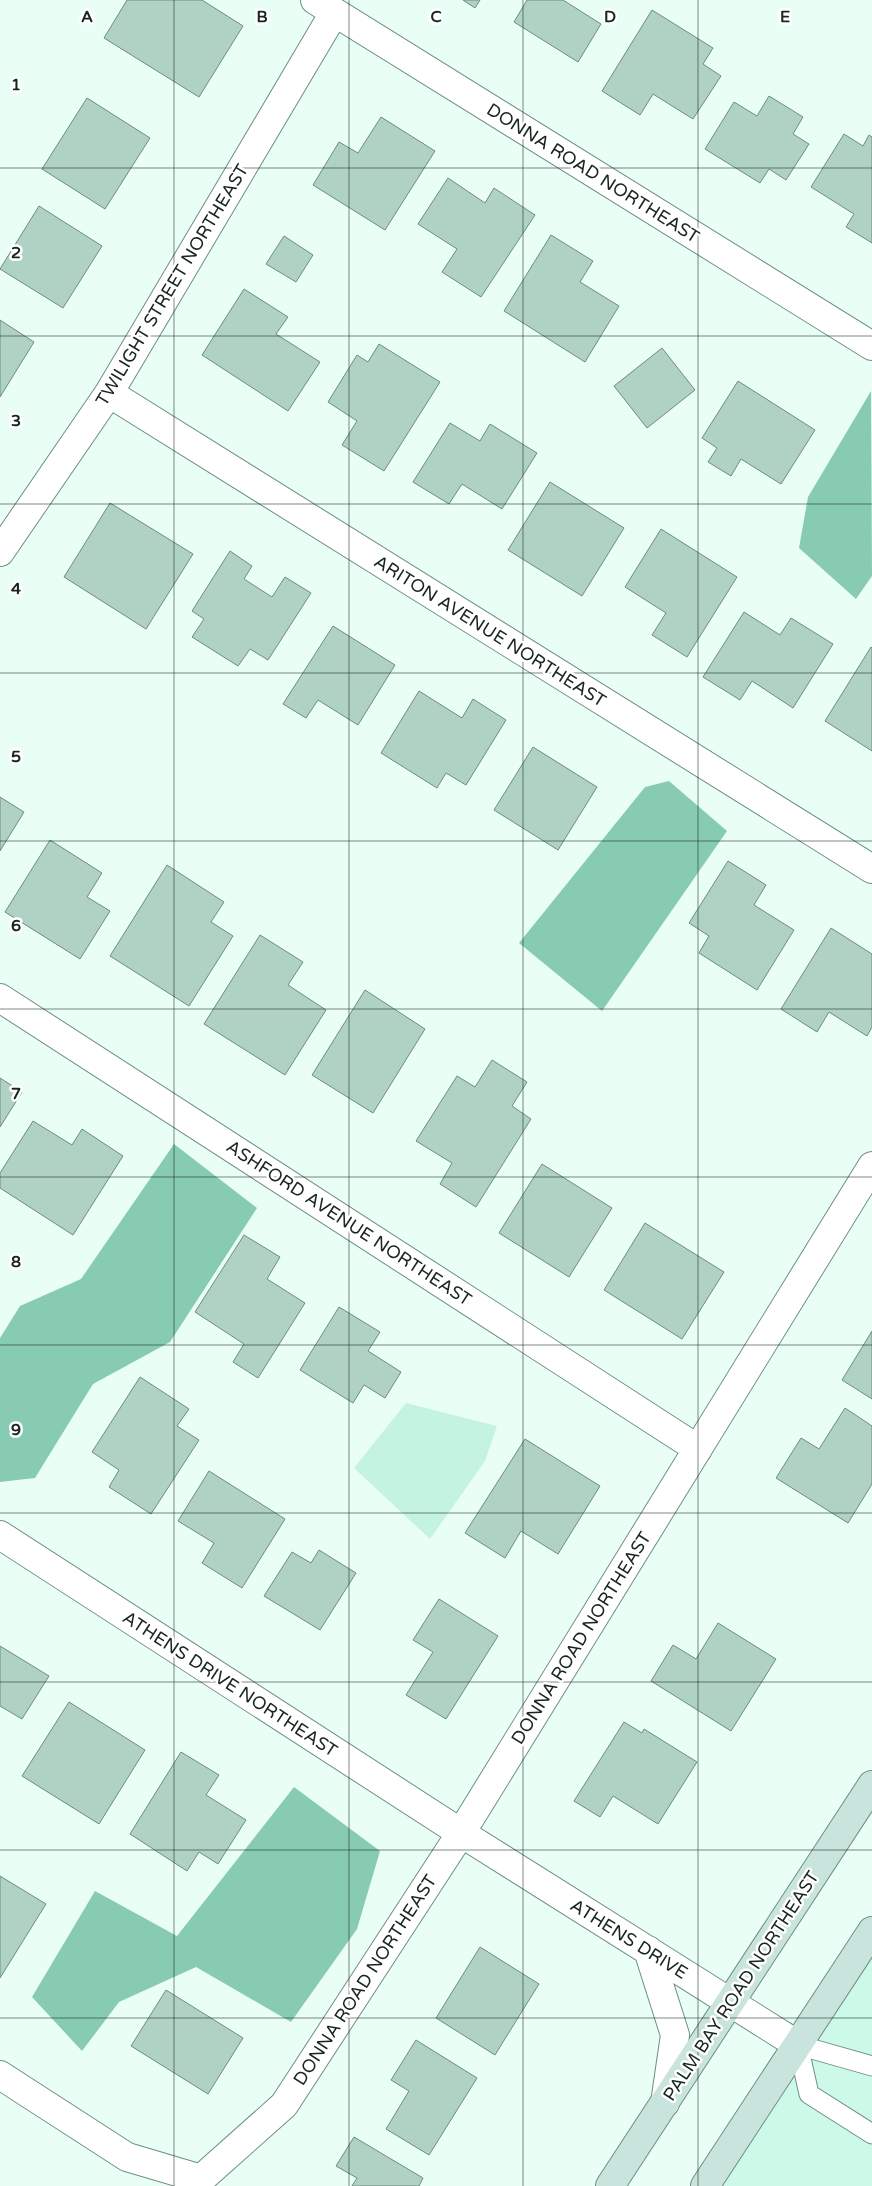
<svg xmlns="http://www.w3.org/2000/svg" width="872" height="2186" font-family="'Varela Round',sans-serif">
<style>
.built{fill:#ccf9e8}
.green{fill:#c4f3e2}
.forest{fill:#88cbb3}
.building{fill:#afd2c4;stroke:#6c8d81}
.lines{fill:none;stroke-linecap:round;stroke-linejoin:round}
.service-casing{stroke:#6e8f83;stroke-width:21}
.minor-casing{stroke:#6e8f83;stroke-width:30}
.secondary-casing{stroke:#6e8f83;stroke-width:30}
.service{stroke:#fff;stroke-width:19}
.minor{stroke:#fff;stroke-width:28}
.secondary{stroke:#c9e4dc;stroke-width:28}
.grid{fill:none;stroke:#182520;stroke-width:1;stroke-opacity:0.55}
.labels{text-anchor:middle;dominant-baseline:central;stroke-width:5;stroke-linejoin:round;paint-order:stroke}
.street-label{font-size:18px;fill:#182520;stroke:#fff}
.grid-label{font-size:16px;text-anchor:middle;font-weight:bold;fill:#182520;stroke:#fff;stroke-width:5;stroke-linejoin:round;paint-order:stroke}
</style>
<rect width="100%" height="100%" fill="#e9fff6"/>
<path class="built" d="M872 1931V2186H705Z"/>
<path class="green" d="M406 1403 497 1426 485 1461 430 1539 354 1468Z"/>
<path class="forest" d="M871 391 872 576 856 599 799 548 808 497Z
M669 781 727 831 602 1011 519 943 645 787Z
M174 1144 257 1208 170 1342 93 1384 35 1478 0 1482V1338L20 1306 81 1279Z
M294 1787 380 1851 357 1929 291 2022 196 1967 119 2002 82 2051 32 1997 95 1891 177 1936Z"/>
<path class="building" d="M127 0H202L243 26 199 97 104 38Z
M463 0H480L475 8Z
M527 0H563L601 24 578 62 514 22Z
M652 10 713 48 703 64 721 76 693 119 653 94 640 115 602 91Z
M769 96 803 117 793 134 809 144 786 180 769 169 760 183 705 149 734 102 757 116Z
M87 98 150 138 105 209 42 169Z
M381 117 435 151 385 230 313 185 339 142 358 153Z
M844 134 863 146 869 135 872 137V243L846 227 854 214 811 187Z
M448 178 485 203 494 188 535 215 481 297 442 272 457 249 418 224Z
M39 206 102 246 63 308 0 269Z
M551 235 593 261 580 282 619 306 585 362 504 311Z
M284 236 313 255 296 282 266 264Z
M244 289 288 317 276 334 320 362 288 411 202 355Z
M0 320 34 342 0 397Z
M379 344 440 382 384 471 342 445 357 421 328 402 357 355 368 362Z
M662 348 695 390 647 428 614 386Z
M738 381 815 430 781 484 741 459 731 476 708 462 717 448 702 438Z
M450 423 480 441 490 424 537 453 502 509 462 484 449 504 413 482Z
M550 482 624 528 582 596 508 550Z
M110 503 193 554 146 629 64 577Z
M661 529 737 577 687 657 652 635 666 613 625 587Z
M230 551 252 566 244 579 272 597 285 577 311 593 268 660 250 649 238 666 192 637 204 619 192 611Z
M744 612 780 635 791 618 833 644 793 708 752 681 740 700 703 677Z
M333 626 395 665 358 725 318 700 306 718 283 704Z
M871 647 872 648V751L825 721Z
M419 691 462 718 473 699 506 720 466 785 446 773 437 788 381 753Z
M533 747 597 787 558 850 494 810Z
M0 797 24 812 0 851Z
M50 840 102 873 87 897 110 911 80 959 5 912Z
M728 861 766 885 754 905 794 930 757 990 699 953 709 936 689 923Z
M167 865 224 902 211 922 233 936 189 1006 110 956Z
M831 928 872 954V1027L867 1036 829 1012 817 1032 781 1009Z
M260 935 303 962 288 985 326 1010 285 1075 204 1024Z
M365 990 425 1029 373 1113 312 1075Z
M492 1060 527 1082 512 1106 531 1119 476 1207 440 1184 452 1163 416 1141 457 1076 475 1087Z
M0 1078 22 1092 0 1127Z
M33 1121 72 1145 82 1129 123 1156 73 1235 0 1188V1173Z
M542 1164 612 1208 569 1277 499 1233Z
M645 1223 724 1272 682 1339 604 1290Z
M244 1235 280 1257 267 1279 305 1303 258 1378 233 1362 244 1344 195 1312Z
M339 1307 380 1332 368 1351 401 1372 385 1398 364 1385 353 1403 300 1370Z
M872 1331V1399L842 1380Z
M140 1377 189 1409 177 1426 199 1440 151 1514 109 1487 119 1470 92 1452Z
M845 1408 872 1426V1484L848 1523 776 1478 801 1438 819 1449Z
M525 1439 600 1486 558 1554 521 1531 505 1558 465 1533Z
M209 1471 285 1519 242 1588 202 1563 214 1543 178 1521Z
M319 1550 356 1573 320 1630 264 1596 292 1552 311 1563Z
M439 1599 498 1636 446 1719 406 1695 433 1652 413 1640Z
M718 1623 776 1659 731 1731 651 1681 673 1645 696 1659Z
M0 1646 49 1676 22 1719 0 1706Z
M69 1702 145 1750 99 1824 22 1776Z
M624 1722 642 1733 644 1729 697 1762 658 1824 613 1796 600 1817 574 1801Z
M181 1752 219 1775 206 1795 246 1820 218 1864 199 1852 187 1871 130 1834Z
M0 1876 46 1904 0 1978Z
M480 1947 539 1984 495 2055 436 2018Z
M166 1990 243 2038 208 2094 131 2046Z
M416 2040 477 2078 429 2155 386 2129 409 2091 391 2080Z
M354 2137 423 2178 419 2186H352L357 2178 336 2166Z"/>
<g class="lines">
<defs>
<path id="service" d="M872 2066 798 2045 809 2094 872 2134"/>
<path id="minor" d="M315 0 872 346
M109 393 872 869
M0 552 109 393 334 13
M0 998 698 1449
M0 1535 461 1833 798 2045
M648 1950 675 2035 665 2103
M0 2075 127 2157 201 2179 284 2105 461 1833 872 1166"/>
<path id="secondary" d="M610 2186 872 1785
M705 2186 872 1931"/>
</defs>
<use href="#service" class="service-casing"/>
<use href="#minor" class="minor-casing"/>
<use href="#secondary" class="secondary-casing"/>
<use href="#service" class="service"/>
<use href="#minor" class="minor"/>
<use href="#secondary" class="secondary"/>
</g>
<path class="grid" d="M174 0V2186M349 0V2186M523 0V2186M698 0V2186M0 168H872M0 336H872M0 504H872M0 673H872M0 841H872M0 1009H872M0 1177H872M0 1345H872M0 1513H872M0 1682H872M0 1850H872M0 2018H872"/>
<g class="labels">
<g class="street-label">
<text transform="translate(593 173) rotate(32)">DONNA ROAD NORTHEAST</text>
<text transform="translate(172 285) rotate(-59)">TWILIGHT STREET NORTHEAST</text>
<text transform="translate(490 631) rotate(32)">ARITON AVENUE NORTHEAST</text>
<text transform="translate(349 1223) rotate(33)">ASHFORD AVENUE NORTHEAST</text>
<text transform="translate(581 1638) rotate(-58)">DONNA ROAD NORTHEAST</text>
<text transform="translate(230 1684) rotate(33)">ATHENS DRIVE NORTHEAST</text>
<text transform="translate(629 1939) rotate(32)">ATHENS DRIVE</text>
<text transform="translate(365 1980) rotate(-57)">DONNA ROAD NORTHEAST</text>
<text transform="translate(741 1986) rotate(-57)">PALM BAY ROAD NORTHEAST</text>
</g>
</g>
<g class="grid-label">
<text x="87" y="22">A</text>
<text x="262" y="22">B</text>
<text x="436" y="22">C</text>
<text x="610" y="22">D</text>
<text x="785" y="22">E</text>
<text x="16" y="90">1</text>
<text x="16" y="258">2</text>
<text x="16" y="426">3</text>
<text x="16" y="594">4</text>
<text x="16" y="762">5</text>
<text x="16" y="931">6</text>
<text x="16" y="1099">7</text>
<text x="16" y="1267">8</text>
<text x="16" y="1435">9</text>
</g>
</svg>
